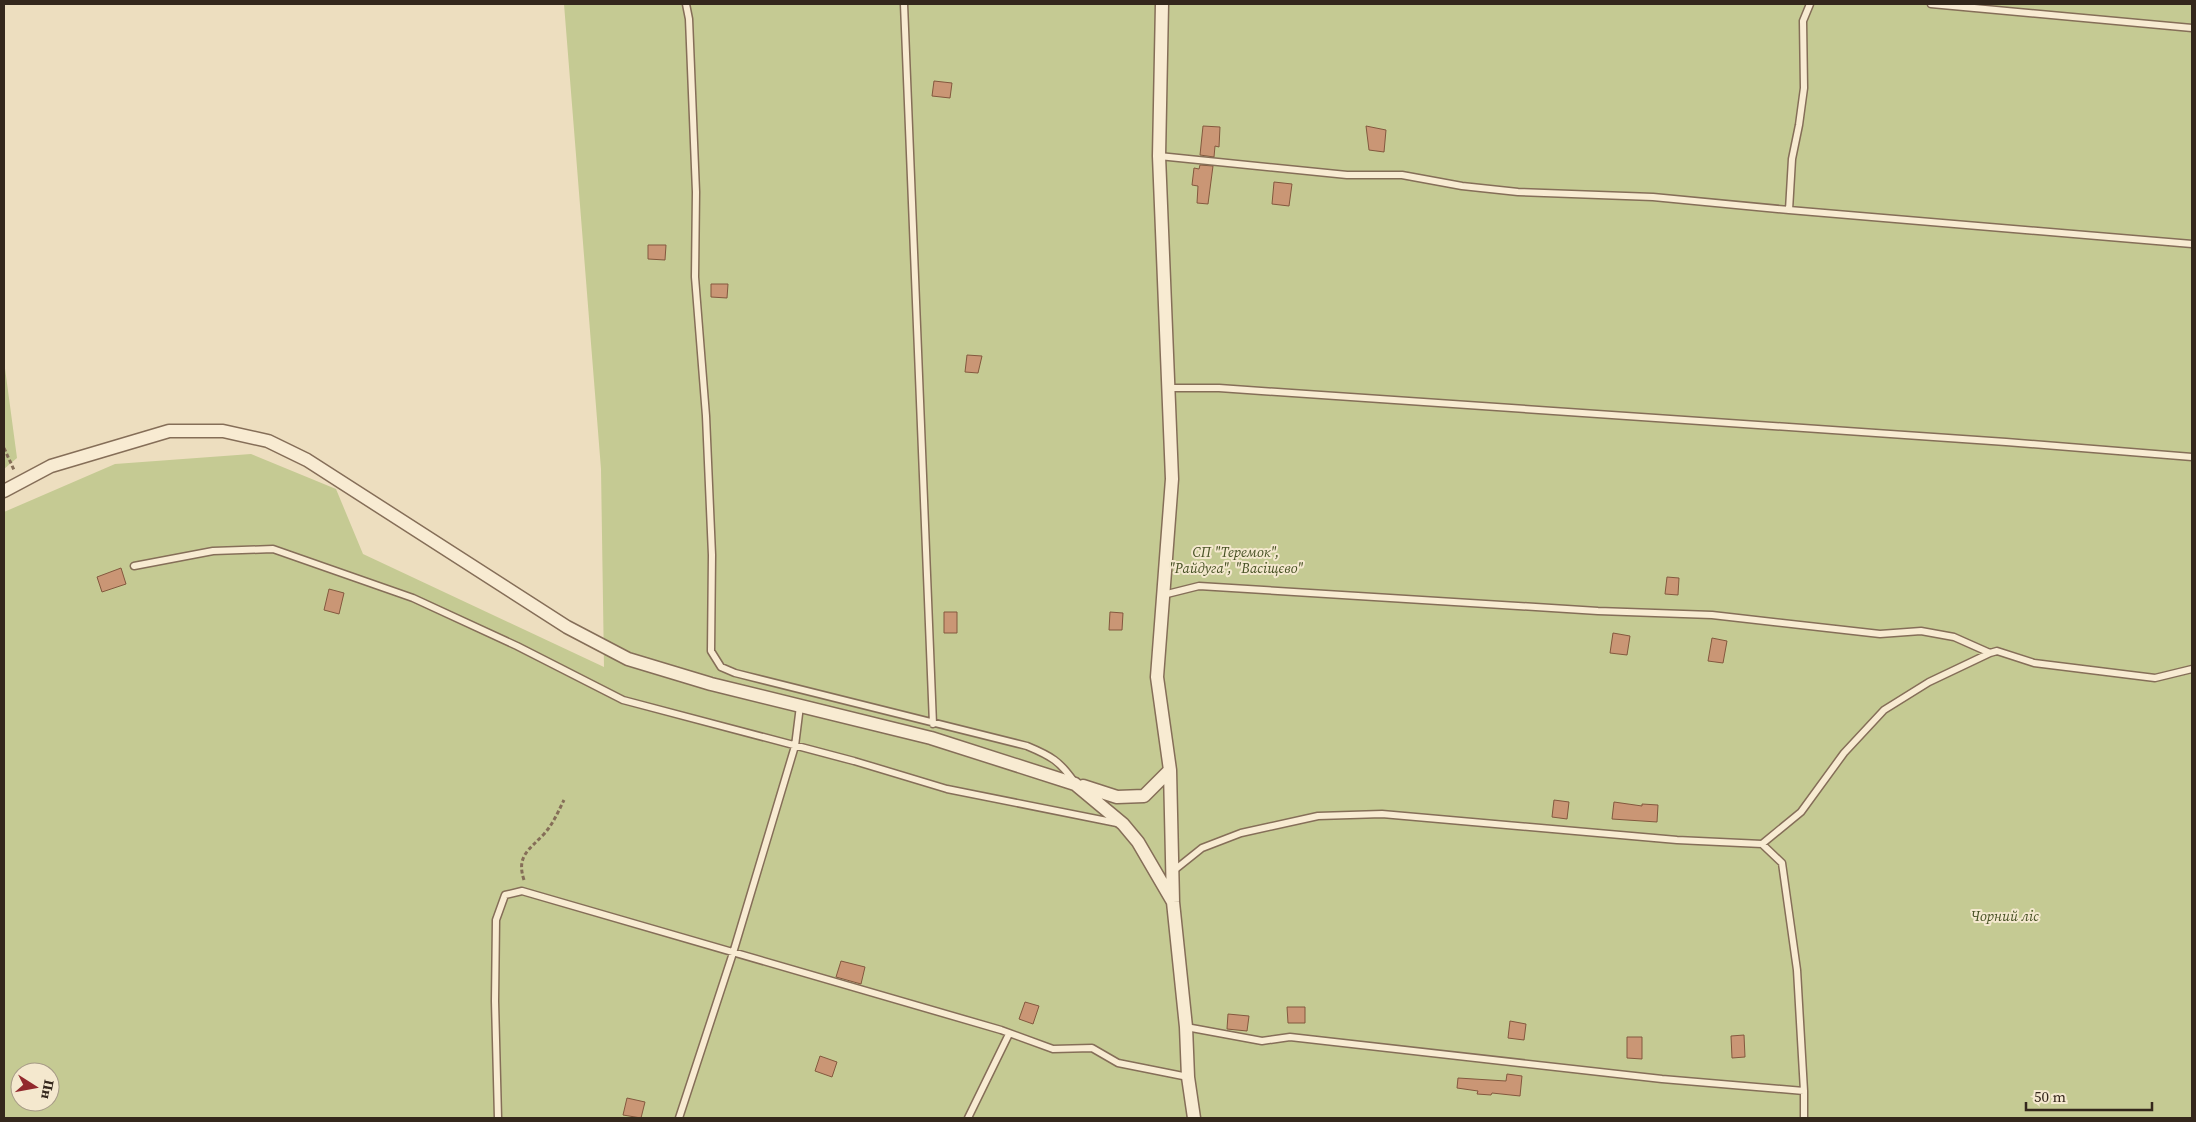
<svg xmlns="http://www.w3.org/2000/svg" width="2196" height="1122" font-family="'Source Serif 4',serif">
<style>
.green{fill:#c5ca93;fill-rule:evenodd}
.building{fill:#ca9675;stroke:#83583e}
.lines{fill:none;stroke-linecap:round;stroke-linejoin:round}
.service-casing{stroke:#856e58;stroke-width:9}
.minor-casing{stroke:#856e58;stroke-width:15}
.path{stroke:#856e58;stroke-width:3;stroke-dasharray:4 2.5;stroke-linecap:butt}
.service{stroke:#f8ebd2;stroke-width:6}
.minor{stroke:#f8ebd2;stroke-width:12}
.labels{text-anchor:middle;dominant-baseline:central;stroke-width:4;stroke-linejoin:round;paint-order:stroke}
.park-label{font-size:14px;font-style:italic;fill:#465023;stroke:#f4e8ce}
</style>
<rect width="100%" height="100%" fill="#eddebf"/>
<path class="green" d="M564 4H2192V1118H4V512L115 464 251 454 336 489 363 554 604 667 601 469ZM20 1072H50V1102H20Z
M4 361 17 458 4 469Z"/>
<path class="building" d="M934 81 952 83 950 98 932 96Z
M1203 126 1220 127 1219 147 1215 146 1214 157 1200 155Z
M1366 126 1386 130 1384 152 1369 150Z
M1200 165 1213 166 1208 204 1197 203 1198 186 1192 185 1194 168 1199 169Z
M1274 182 1292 184 1289 206 1272 204Z
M648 245H666L665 260 648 259Z
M711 284H728L727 298 711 297Z
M967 355 982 356 978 373 965 372Z
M121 568 126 584 102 592 97 577Z
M1667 577 1679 578 1678 595 1665 594Z
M329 589 344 593 339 614 324 610Z
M944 612H957V633H944Z
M1110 612 1123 613 1122 630H1109Z
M1613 633 1630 636 1627 655 1610 653Z
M1712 638 1727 641 1723 663 1708 661Z
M1554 800 1569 802 1567 819 1552 817Z
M1614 802 1642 806V804L1658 805 1657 822 1612 819Z
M841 961 865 967 861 984 836 977Z
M1025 1002 1039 1006 1033 1024 1019 1019Z
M1287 1007H1305V1023H1288Z
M1228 1014 1249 1016 1247 1031 1227 1029Z
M1510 1021 1526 1024 1524 1040 1508 1038Z
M1744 1035 1745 1057 1732 1058 1731 1036Z
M1627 1037H1642V1059L1627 1058Z
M820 1056 837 1062 832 1077 815 1071Z
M1507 1074 1522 1076 1520 1096 1492 1093 1491 1095 1477 1094 1478 1091 1457 1088 1458 1078 1506 1081Z
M627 1098 645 1102 641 1118 623 1115Z"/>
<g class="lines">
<defs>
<path id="service" d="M686 4 689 19 696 192 695 277 706 416 712 555 711 651 721 667 735 673 1027 746C1051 756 1060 761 1075 783
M904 4 933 724
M1931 4 2192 28
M1159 156 1347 175H1402L1462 186 1518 192 1653 197 1789 210 2192 244
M1789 210 1792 159 1799 125 1804 88 1803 21 1810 4
M1169 388H1219L2006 442 2192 457
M134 566 213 551 273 549 413 598 517 646 623 700 854 761 947 789 1117 823
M1163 595 1199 586 1598 611 1712 615 1880 634 1921 631 1954 637 1990 653
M1762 844 1782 863 1797 970 1804 1091V1118
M1172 872 1202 848 1241 833 1318 816 1382 814 1677 840 1762 844 1801 812 1844 753 1884 710 1929 682 1990 653 1997 651 2034 663 2155 678 2192 669
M1186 1027 1262 1041 1290 1037 1662 1079 1804 1091
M498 1118 495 1001 496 920 505 895 522 891 1001 1030 1053 1049 1092 1048 1118 1063 1188 1077
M679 1118 733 953 795 746 800 706
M968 1118 1009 1034"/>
<path id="minor" d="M1162 4 1159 156 1172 479 1157 677 1170 770 1173 902 1186 1027 1188 1077 1194 1118
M4 491 51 466 169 431H223L268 441 307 460 567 627 628 659 711 684 931 738 1075 784 1123 824 1138 842 1173 902
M1083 786 1117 797 1144 796 1170 770"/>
</defs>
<use href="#service" class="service-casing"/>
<use href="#minor" class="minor-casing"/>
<path class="path" d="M4 448 14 470
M524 880C516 856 529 850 544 834 553 824 558 812 564 800"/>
<use href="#service" class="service"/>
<use href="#minor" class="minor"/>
</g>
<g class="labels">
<g class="park-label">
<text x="1236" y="552">СП "Теремок",<tspan x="1236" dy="16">"Райдуга", "Васіщєво"</tspan></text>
<text x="2005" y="916">Чорний ліс</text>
</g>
</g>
<rect width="2196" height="1122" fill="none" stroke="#34271c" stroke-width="10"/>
<g transform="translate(35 1087) rotate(101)"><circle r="24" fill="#f4e8ce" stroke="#a79b87"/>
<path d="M0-4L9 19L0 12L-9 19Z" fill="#92292d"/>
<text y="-8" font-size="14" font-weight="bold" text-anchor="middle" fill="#34271c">Пн</text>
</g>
<path d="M2026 1102v8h126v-8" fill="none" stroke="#34271c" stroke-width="2.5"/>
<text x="2034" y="1102" font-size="15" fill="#34271c" stroke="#f4e8ce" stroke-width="4" paint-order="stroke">50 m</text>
</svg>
